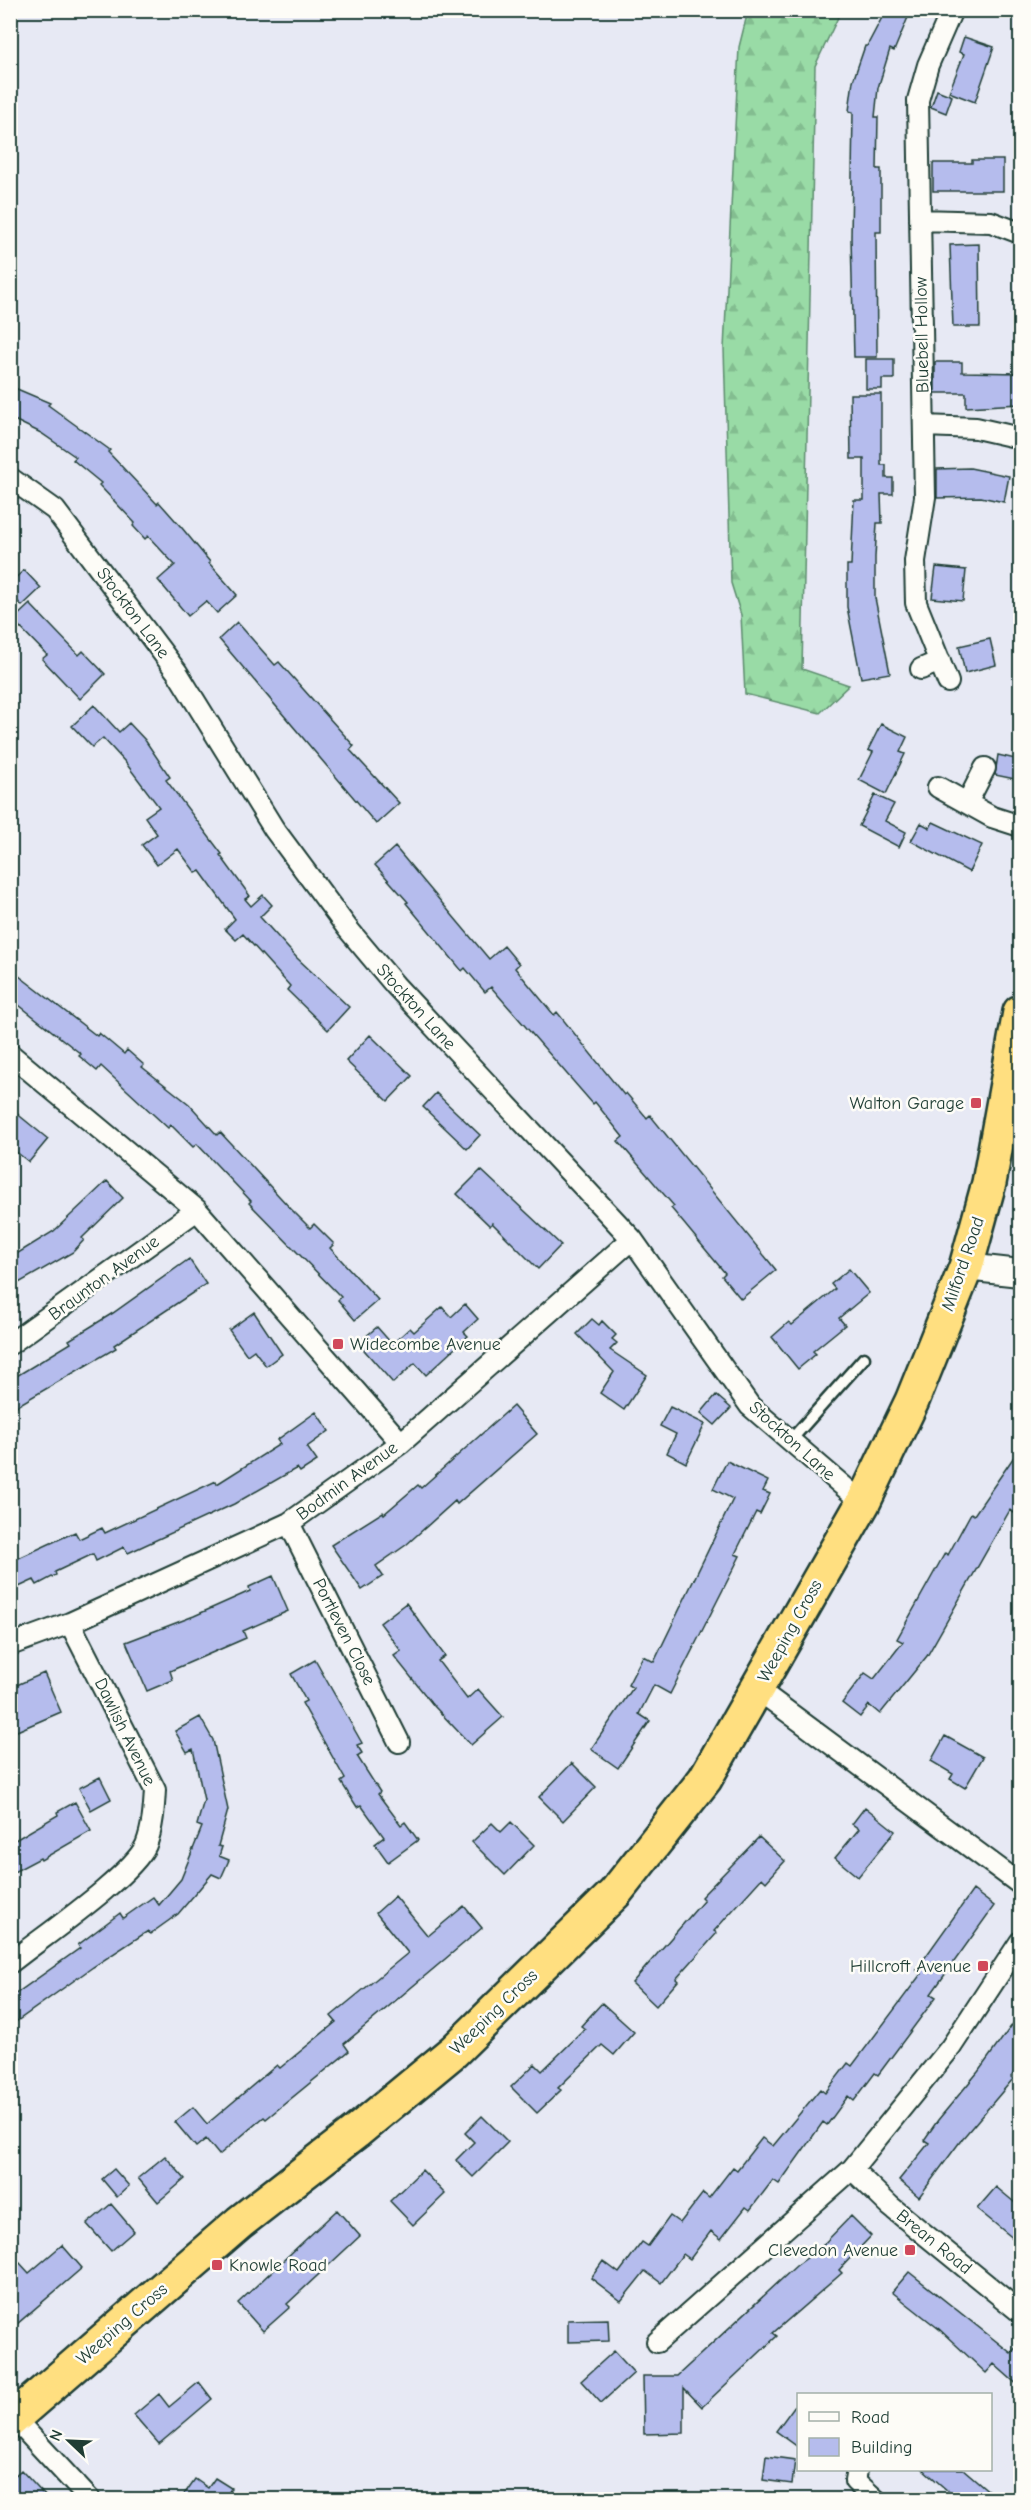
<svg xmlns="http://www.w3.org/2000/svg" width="1031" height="2510" font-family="'Comic Neue',sans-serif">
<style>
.forest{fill:url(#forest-firs);stroke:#5c8c6d;stroke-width:1.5}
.building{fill:#b5bced;stroke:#1f3d34;stroke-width:1.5}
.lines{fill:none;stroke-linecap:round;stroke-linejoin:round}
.service-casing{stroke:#1f3d34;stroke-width:15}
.minor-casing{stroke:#1f3d34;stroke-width:24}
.tertiary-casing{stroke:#1f3d34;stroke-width:30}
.trunk-casing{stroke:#1f3d34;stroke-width:38}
.service{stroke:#fdfcf7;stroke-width:10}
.minor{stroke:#fdfcf7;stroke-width:20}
.tertiary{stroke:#fdfcf7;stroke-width:26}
.trunk{stroke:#ffdf80;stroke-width:33}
.poi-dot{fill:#d1495b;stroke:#fdfcf7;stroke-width:2}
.labels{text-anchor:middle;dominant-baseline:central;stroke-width:5;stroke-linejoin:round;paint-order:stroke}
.street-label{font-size:18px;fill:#1f3d34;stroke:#fdfcf7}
.poi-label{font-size:18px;fill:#1f3d34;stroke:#fdfcf7;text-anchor:end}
</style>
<defs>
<pattern id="forest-firs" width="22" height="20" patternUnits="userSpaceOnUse" patternTransform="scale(1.5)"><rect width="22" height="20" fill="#99dba6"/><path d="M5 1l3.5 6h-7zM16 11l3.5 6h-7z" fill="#83bd90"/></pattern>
</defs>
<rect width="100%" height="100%" fill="#e7e9f4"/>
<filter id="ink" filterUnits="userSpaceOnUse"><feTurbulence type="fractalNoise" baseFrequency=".0167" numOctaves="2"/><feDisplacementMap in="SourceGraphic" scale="12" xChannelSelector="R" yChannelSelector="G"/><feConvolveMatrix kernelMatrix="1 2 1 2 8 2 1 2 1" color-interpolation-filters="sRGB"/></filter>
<g filter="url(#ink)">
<path class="forest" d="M748 11H841L815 66 802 669 849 685 820 713 745 694 741 615 731 583 724 349 739 47Z"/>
<path class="building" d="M886 10H911L894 51 890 49 878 88 875 117H878L877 169H881V232H876L877 357H854L851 238 853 112 849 111 853 81 865 46H867Z
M964 37 994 47 975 102 949 92 964 54 959 52Z
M937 90 952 96 946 113 931 107Z
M972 160H1003V191H933V163H972Z
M979 244 980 327H953L950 245Z
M866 359H894V379H882V389H866Z
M935 362H962V372L1020 373V404L966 407V393H935Z
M10 386 50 403 48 405 110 450 108 452 157 504 159 502 182 528 210 562 209 563 237 595 217 613 206 601 188 616 158 580 175 565 148 536 145 539 133 526 135 523 99 485 101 483 73 460 76 457 41 433 10 418Z
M850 394H881V465H886V478H893V494H881L882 523H877L875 557V598L890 673 861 678 847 607V565H851L854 500H864V459H851Z
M970 468 1009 476 1004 502 981 497 937 498V469Z
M936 567 966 570 963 601 932 598Z
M24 570 41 588 22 606 10 593V583Z
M30 604 79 655 83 651 105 674 80 699 42 659 47 655 13 620Z
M237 622 275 665 279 662 354 746 350 750 399 803 376 824 219 639Z
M990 639 996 665 965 673 959 646Z
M94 705 119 732 129 723 145 740 170 777 166 780 222 854 220 855 250 896 245 899 251 906 263 895 272 905 260 917 297 958 349 1007 328 1030 287 990 290 986 243 934 236 940 225 929 235 919 200 871 196 873 178 849 157 865 142 845 157 834 145 817 159 807 125 762 103 738 92 747 72 726Z
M881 724 907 737 900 752 905 754 886 794 859 780 873 752 868 750Z
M998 755 1020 760V780L995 775Z
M875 795 894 804 885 821 906 832 899 847 859 826Z
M933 822 982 845 969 872 911 841 921 823 930 828Z
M395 847 489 959 504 946 519 964 515 968 554 1015 557 1012 624 1095 626 1093 647 1118 650 1115 776 1270 741 1299 722 1276 725 1273 671 1208 674 1206 618 1141 623 1137 595 1102 593 1104 491 987 485 992 465 968 462 971 406 903 408 902 375 865Z
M10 969 97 1036 99 1033 124 1054 127 1050 144 1065 142 1067 189 1104 217 1135 220 1132 291 1209 310 1228 314 1224 334 1244 330 1248 378 1300 355 1320 338 1300 341 1297 249 1203 251 1201 197 1144 193 1147 171 1125 168 1128 101 1066 97 1071 79 1056 81 1054 10 998Z
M370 1035 412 1076 388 1101 346 1061Z
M436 1093 480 1135 467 1149 423 1107Z
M10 1108 48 1139 29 1162 10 1147Z
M481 1170 561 1245 538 1269 492 1223 490 1226 457 1194Z
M107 1181 123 1198 82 1238 84 1240 73 1252 10 1288V1258L54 1231Z
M189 1259 206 1284 114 1345 116 1348 10 1410V1380L71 1343 69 1340 113 1313Z
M849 1269 869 1293 839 1318 845 1325 813 1351 816 1354 798 1369 772 1337 789 1322 792 1325 835 1289 831 1284Z
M465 1304 478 1319 464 1332 468 1336 426 1375 415 1363 393 1383 358 1343 377 1327 392 1344 410 1328 414 1332 442 1307 451 1317Z
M254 1312 282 1354 266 1366 254 1350 247 1355 229 1330Z
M592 1319 599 1325 602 1321 616 1335 612 1339 617 1343 610 1350 647 1375 624 1410 600 1393 614 1372 577 1334Z
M716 1395 731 1408 715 1425 701 1413Z
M513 1406 537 1434 457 1504 455 1501 406 1545 376 1566 383 1576 362 1590 331 1545 383 1512 384 1514 418 1485 421 1488Z
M670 1407 705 1424 686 1463 667 1453 676 1434 660 1426Z
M316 1412 329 1431 307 1447 317 1461 300 1472 297 1468 234 1504 128 1553 124 1547 96 1561 93 1554 55 1572 56 1575 37 1585 34 1580 10 1591V1562L75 1532 79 1539 102 1528 105 1533 216 1481 217 1484 280 1444 277 1440Z
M1020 1448V1505L1014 1513 1010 1510 927 1656 880 1714 869 1705 860 1717 842 1703 865 1673 874 1679 903 1642 897 1639 945 1553 948 1555 971 1513 974 1515Z
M727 1461 768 1481 763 1491 770 1494 760 1514 756 1512 735 1554 740 1556 670 1694 654 1685 639 1714 650 1721 618 1768 591 1749 633 1688 628 1685 643 1656 654 1662 733 1499 713 1489Z
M273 1576 288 1611 243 1631 246 1638 170 1671 173 1680 147 1691 126 1642 194 1616 250 1591 249 1587Z
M406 1603 445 1656 438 1661 467 1699 478 1689 503 1717 471 1745 434 1706 394 1656 401 1651 380 1623Z
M315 1660 362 1743 357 1745 362 1753 357 1756 380 1792 378 1794 401 1825 405 1822 418 1840 388 1862 375 1844 384 1837 361 1805 357 1807 341 1782 345 1779 302 1703 306 1701 291 1674Z
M44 1673 61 1712 10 1734V1688Z
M200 1717 213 1740 228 1810 218 1846 222 1847 219 1856 229 1860 221 1878 212 1874 178 1914 150 1934 148 1931 93 1967 10 2026V1998L80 1948 78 1945 120 1913 123 1918 153 1897 159 1905 181 1879 202 1827 197 1825 204 1800 193 1749 187 1752 175 1731Z
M945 1736 983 1757 965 1788 950 1779 953 1774 931 1761Z
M572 1763 596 1787 563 1821 539 1797Z
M100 1777 111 1799 91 1810 79 1788Z
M75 1802 91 1831 41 1860 40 1858 10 1874V1843L58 1815 57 1812Z
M865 1807 895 1831 858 1877 835 1858 859 1829 852 1824Z
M511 1822 534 1845 505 1875 472 1842 492 1823 501 1832Z
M759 1837 785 1861 766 1882 762 1878 714 1931 717 1933 676 1979 678 1981 656 2006 632 1983 704 1900 701 1897Z
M973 1890 994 1906 931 1994 936 1997 878 2075 875 2073 854 2101 848 2096 827 2125 823 2122 779 2184 773 2180 750 2210 746 2207 721 2239 711 2231 690 2259 683 2254 661 2283 645 2271 621 2301 591 2278 603 2261 619 2273 642 2242 648 2246 670 2216 680 2223 703 2193 709 2198 733 2167 737 2170 762 2138 773 2146 820 2089 825 2093 848 2063 852 2066 921 1974 916 1970Z
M395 1896 428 1936 464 1906 482 1928 344 2044 349 2051 266 2119 264 2117 219 2155 206 2139 196 2147 175 2122 193 2107 207 2124 277 2065 280 2068 336 2022 331 2016 408 1953 376 1913Z
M602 2003 634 2032 614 2055 602 2045 558 2088 561 2090 537 2113 511 2087 535 2064 542 2071 585 2029 581 2026Z
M1020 2014V2065L1011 2077 1013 2079 962 2139 919 2197 899 2180 929 2143 924 2140 938 2120 978 2072Z
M482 2116 508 2142 473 2177 456 2160 474 2142 465 2133Z
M165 2156 185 2179 158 2202 138 2178Z
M114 2169 129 2186 117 2197 102 2179Z
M422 2170 445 2194 413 2225 390 2201Z
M996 2187 1020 2207V2244L977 2209Z
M111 2204 134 2231 111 2251 87 2224Z
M337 2210 360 2236 287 2304 290 2307 263 2331 238 2303Z
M851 2216 871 2236 839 2270 842 2273 773 2333 777 2336 702 2407 684 2388V2433L644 2434 643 2376H677L796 2266 819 2249Z
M62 2245 82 2268 10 2330V2270L19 2262 29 2273Z
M909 2272 1011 2353 1020 2343V2387L994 2364 986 2373 939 2329 892 2292Z
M608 2319 609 2341 568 2342V2320Z
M614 2351 634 2373 601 2403 581 2381Z
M199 2382 212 2399 159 2444 134 2415 159 2394 169 2407Z
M798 2401V2447L776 2431Z
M766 2456 795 2460 792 2484 763 2480Z
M923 2469H963L998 2499H957Z
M21 2470 48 2499H10V2480Z
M215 2478 231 2488 225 2499H181L195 2479 208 2488Z"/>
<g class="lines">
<defs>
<path id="service" d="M790 1441 864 1358"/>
<path id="minor" d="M920 220 991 222 1020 233
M924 426 976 428 1020 438
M10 478 55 510 177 672 274 829 348 929 395 985 632 1239 750 1406 863 1503
M921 669 940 661
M948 682 916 603 915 561 925 497 918 100 928 65 952 10
M938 787 992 817 1020 826
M967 803 985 768
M10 1054 197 1210 401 1443
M10 1344 197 1210
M289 1523 399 1742
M10 1645 70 1623 289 1523 401 1443 632 1239
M757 1689 1020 1884
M10 1963C41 1938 132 1876 146 1845 153 1827 154 1808 155 1790L70 1623
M852 2169 890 2206 1020 2312
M657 2342 852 2169 951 2047 1020 1942
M14 2418 90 2500
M857 2470 855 2481 876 2500"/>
<path id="tertiary" d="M966 1267 1020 1273"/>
<path id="trunk" d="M10 2421 240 2222 356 2132 454 2051 615 1893 705 1779 863 1503 912 1401 966 1267 989 1183 1020 1012"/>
</defs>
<use href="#service" class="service-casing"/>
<use href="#minor" class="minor-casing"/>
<use href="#tertiary" class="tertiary-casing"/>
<use href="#trunk" class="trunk-casing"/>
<use href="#service" class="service"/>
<use href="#minor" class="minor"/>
<use href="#tertiary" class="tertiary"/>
<use href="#trunk" class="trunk"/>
</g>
</g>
<g class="poi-dot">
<rect x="970" y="1097" width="12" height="12" rx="3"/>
<rect x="332" y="1338" width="12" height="12" rx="3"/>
<rect x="977" y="1960" width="12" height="12" rx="3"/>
<rect x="904" y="2244" width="12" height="12" rx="3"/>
<rect x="211" y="2259" width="12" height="12" rx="3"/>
</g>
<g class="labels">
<g class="street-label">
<text transform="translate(922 335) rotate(-91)">Bluebell Hollow</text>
<text transform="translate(133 613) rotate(53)">Stockton Lane</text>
<text transform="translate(416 1007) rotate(48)">Stockton Lane</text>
<text transform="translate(963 1264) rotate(-71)">Milford Road</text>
<text transform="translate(104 1278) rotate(-36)">Braunton Avenue</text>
<text transform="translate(792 1441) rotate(42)">Stockton Lane</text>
<text transform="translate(347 1481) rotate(-36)">Bodmin Avenue</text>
<text transform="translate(790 1631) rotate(-61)">Weeping Cross</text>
<text transform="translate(344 1632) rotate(63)">Portleven Close</text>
<text transform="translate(125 1732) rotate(64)">Dawlish Avenue</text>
<text transform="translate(494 2012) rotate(-44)">Weeping Cross</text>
<text transform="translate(934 2242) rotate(39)">Brean Road</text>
<text transform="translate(122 2324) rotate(-41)">Weeping Cross</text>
</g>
<g class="poi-label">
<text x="964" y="1103">Walton Garage</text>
<text x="350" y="1344" text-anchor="start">Widecombe Avenue</text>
<text x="971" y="1966">Hillcroft Avenue</text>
<text x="898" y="2250">Clevedon Avenue</text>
<text x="229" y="2265" text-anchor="start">Knowle Road</text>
</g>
</g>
<rect width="1031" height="2510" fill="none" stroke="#fdfcf7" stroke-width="36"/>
<rect x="18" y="18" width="995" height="2474" fill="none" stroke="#1f3d34" stroke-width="2" filter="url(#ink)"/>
<rect x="797" y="2393" width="195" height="78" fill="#fdfcf7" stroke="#a4b0a9" stroke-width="1.5"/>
<rect x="809" y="2412" width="30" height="9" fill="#fdfcf7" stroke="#a4b0a9" stroke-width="1.5"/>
<text x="851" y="2423" font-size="18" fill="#1f3d34">Road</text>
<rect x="809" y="2438" width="30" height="18" fill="#b5bced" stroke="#a4b0a9" stroke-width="1.5"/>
<text x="851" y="2453" font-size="18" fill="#1f3d34">Building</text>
<g transform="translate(69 2441) rotate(293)" stroke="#fdfcf7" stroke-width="4.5" paint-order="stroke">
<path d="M0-4.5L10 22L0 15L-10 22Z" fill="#1f3d34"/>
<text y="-9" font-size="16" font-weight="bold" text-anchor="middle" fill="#1f3d34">N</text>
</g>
</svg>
